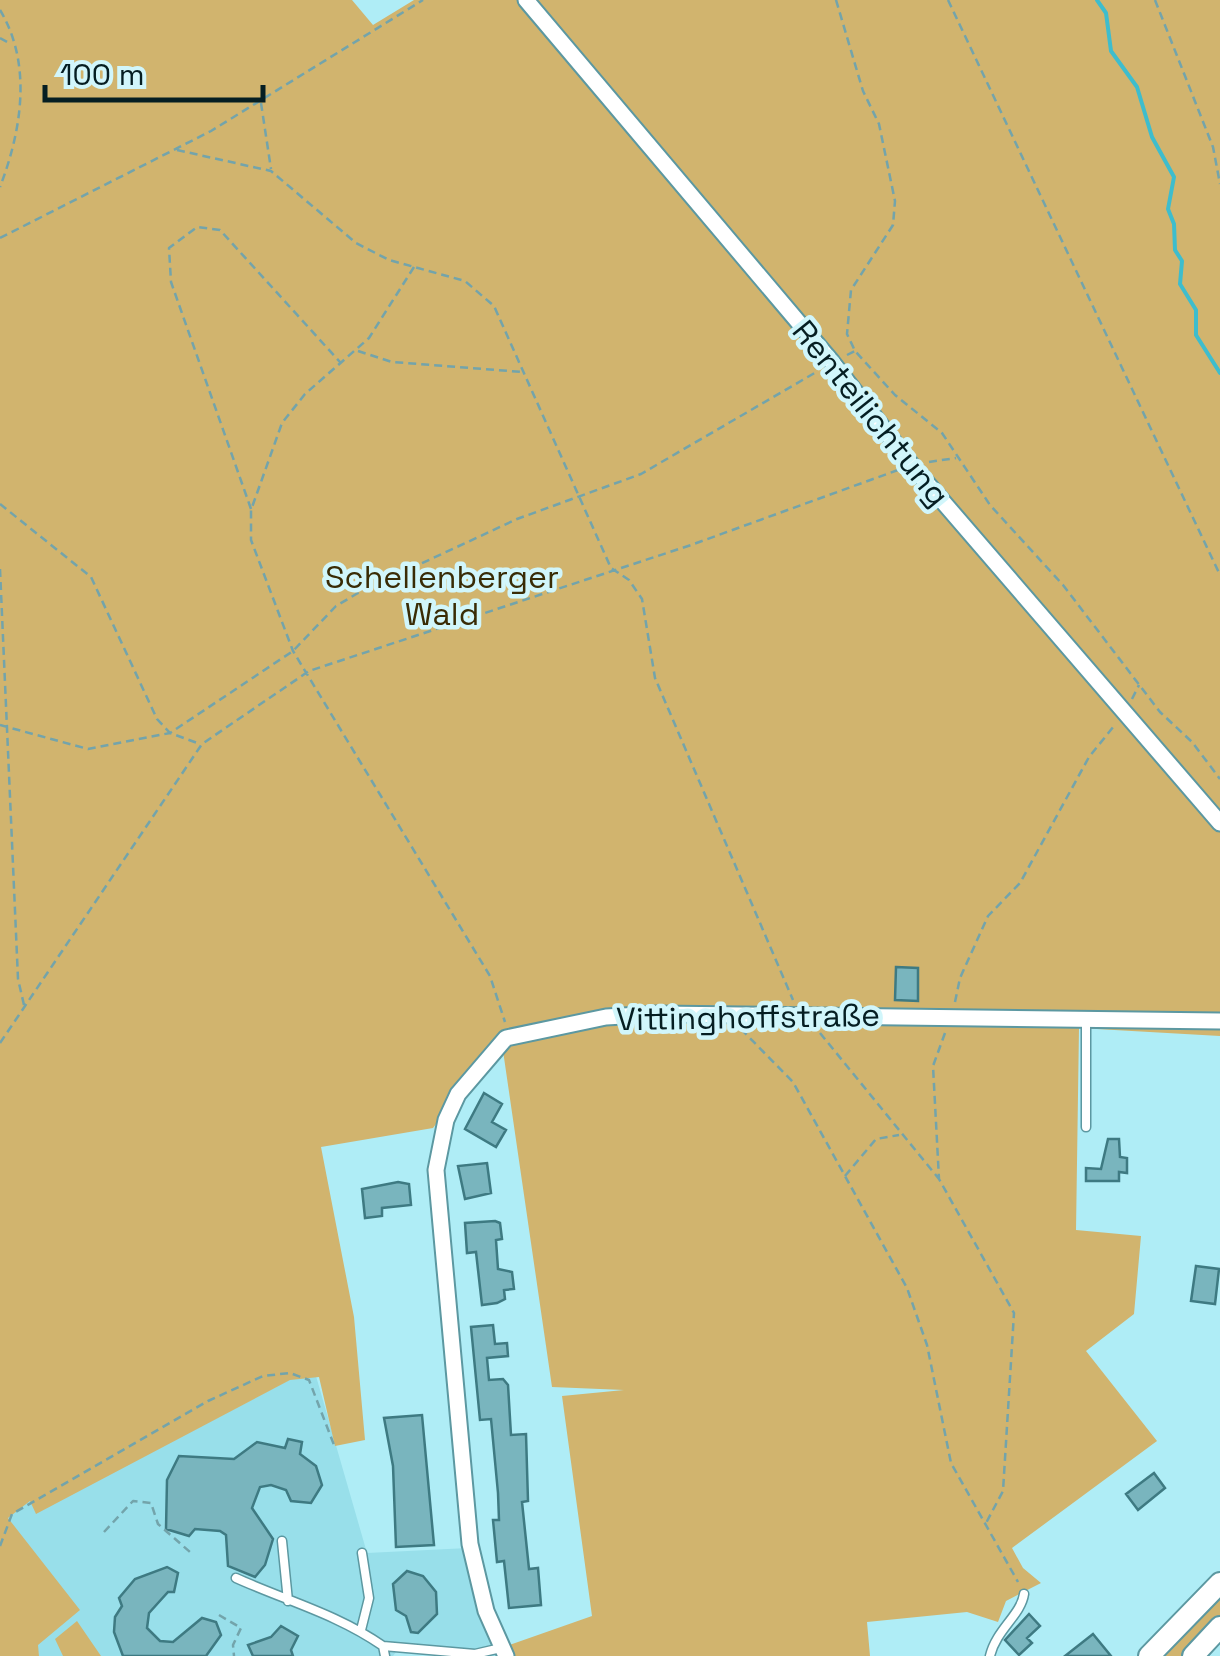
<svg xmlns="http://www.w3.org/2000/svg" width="1220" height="1656" font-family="'Space Grotesk',sans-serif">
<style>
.built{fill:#98dfea}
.green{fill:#d1b46e}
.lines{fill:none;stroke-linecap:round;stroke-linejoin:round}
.stream{stroke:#3ebdcd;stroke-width:4}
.building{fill:#79b5be;stroke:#3e7a82;stroke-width:2.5}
.service-casing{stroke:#5c98a1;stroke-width:11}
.minor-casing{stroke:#5c98a1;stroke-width:19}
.secondary-casing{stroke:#5c98a1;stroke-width:24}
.path{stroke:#73a4ab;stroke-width:2.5;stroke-dasharray:8 5;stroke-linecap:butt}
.service{stroke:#fff;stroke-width:8}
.minor{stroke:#fff;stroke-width:15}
.secondary{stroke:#fff;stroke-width:20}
.labels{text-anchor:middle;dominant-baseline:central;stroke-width:9;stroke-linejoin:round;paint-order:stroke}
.street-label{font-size:32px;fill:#051e22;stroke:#d1f6fb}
.park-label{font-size:32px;fill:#392b05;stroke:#d1f6fb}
</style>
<rect width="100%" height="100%" fill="#afedf6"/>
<path class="built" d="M316 1376 367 1553 468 1548 505 1656H451L399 1648 393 1656H39L8 1517 31 1500 36 1513 291 1379Z"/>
<path class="green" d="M0 0H352L373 25 414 0H1220V1036L1079 1028 1076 1230 1141 1236 1134 1314 1086 1351 1157 1441 1012 1548 1023 1568 1041 1583 1006 1601 998 1622 967 1612 867 1622 870 1656H508L504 1647 592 1616 562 1396 624 1390 552 1387 501 1037 433 1128 321 1147 354 1317 365 1440 335 1446 319 1377 290 1380 36 1514 30 1501 8 1518 80 1610 38 1645 39 1656H0Z
M1220 1593V1620L1184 1656H1159Z
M77 1621 101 1656H63L55 1639Z"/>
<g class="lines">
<path class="stream" d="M1097 0 1106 13 1111 51 1137 87 1152 137 1174 177 1168 209 1174 224 1175 250 1182 261 1180 284 1196 310V335L1220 373"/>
</g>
<path class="building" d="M896 967 918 968V1001L895 1000Z
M484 1093 502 1104 492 1122 506 1130 496 1147 465 1129Z
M1108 1139H1119L1120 1157 1127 1158V1173L1119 1172V1181H1086V1168L1101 1169Z
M487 1163 491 1193 465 1199 458 1166Z
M398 1182 409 1184 411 1205 382 1208V1216L365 1218 362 1189Z
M495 1221 500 1223 502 1239 496 1240 498 1269 512 1272 514 1289 504 1290 505 1299 497 1303 482 1305 476 1252 467 1253 465 1223Z
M1196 1266 1219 1269 1215 1304 1191 1301Z
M493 1325 495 1344 507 1343 508 1356 487 1358 489 1380 503 1379 508 1385 511 1435 526 1434 528 1501 522 1502 529 1569 538 1568 541 1605 509 1608 504 1561 497 1562 493 1520H499L498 1493 491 1419 480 1420 471 1327Z
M422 1415 434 1545 396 1547 393 1466 384 1418Z
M288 1439 302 1442 300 1454 316 1466 322 1485 311 1503 291 1501 286 1490 271 1485 260 1487 252 1508 273 1539 265 1565 255 1577 228 1566 226 1535 220 1531 195 1529 189 1536 166 1529 167 1480 179 1456 234 1459 257 1442 285 1448Z
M1154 1473 1165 1488 1138 1510 1126 1494Z
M167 1567 178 1573 174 1592H168L149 1613 147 1628 160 1641 173 1642 202 1618 216 1622 221 1635 206 1656H123L114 1632 115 1617 122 1606 119 1598 135 1579Z
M407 1571 423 1576 436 1592 437 1614 418 1633 411 1632 406 1616 396 1610 393 1584Z
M1029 1614 1040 1626 1027 1638 1032 1643 1019 1655 1005 1640Z
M281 1626 298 1636 291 1650 293 1656H253L248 1645 271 1637Z
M1093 1634 1111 1656H1065Z"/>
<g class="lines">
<defs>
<path id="service" d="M1086 1127V1019
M282 1541 288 1601
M236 1578C287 1601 337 1614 383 1646L385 1656
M361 1630 369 1598 362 1553
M383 1646 475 1654 501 1648
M990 1656C996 1630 1021 1615 1024 1594"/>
<path id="minor" d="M526 0 832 362 913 467 1220 823
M506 1656 486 1611 470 1544 436 1170 446 1120 458 1094 506 1038 606 1017 657 1014 1220 1021"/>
<path id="secondary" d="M1149 1656 1220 1583
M1193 1656 1220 1627"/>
</defs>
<use href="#service" class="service-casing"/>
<use href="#minor" class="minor-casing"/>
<use href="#secondary" class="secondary-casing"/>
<path class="path" d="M836 0 863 91 879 124 895 201 893 225 851 290 847 334 855 351 895 395 942 433 990 505 1063 585 1160 712 1192 742 1220 779
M948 0 1220 575
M1155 0 1213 147 1220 184
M0 10C33 65 21 132 0 187
M0 38 11 44
M261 103 271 169
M177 150 271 171 356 243 389 260 465 281 494 306 611 568 629 580 642 599 655 678 793 1000
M0 238 211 131 423 0
M414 267 369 338 305 394 282 423 251 510V540L293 651 490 976 505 1022
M358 351 392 362 523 372
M847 355 855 351
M929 462 956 458
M0 504 91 577 157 719 170 733 200 744
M251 509 171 282 169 248 197 227 220 230 340 362
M0 569 18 979 24 1005
M1132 699 1139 685
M0 725 88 749 170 733 293 651 336 606 358 593 517 519 641 474 818 371
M955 1002 960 978 988 916 1020 883 1089 757 1114 726
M741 1029 793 1082 907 1288 927 1345 951 1463 1018 1582
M820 1033 939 1179
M945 1033 933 1066 939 1179 1014 1313 1003 1491 985 1525
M0 1043 202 744 309 671 691 545 898 470
M845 1176 876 1139 899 1135
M104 1532 133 1501 151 1503 158 1524 190 1552
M0 1546 12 1514 208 1401 263 1376 290 1373 309 1380 334 1445
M219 1615 241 1628 233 1645 234 1656"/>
<use href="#service" class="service"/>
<use href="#minor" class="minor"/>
<use href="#secondary" class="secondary"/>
</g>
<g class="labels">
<g class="street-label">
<text transform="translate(871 413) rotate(51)">Renteilichtung</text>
<text transform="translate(748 1017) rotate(-1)">Vittinghoffstraße</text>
</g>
<g class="park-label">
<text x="442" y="577">Schellenberger<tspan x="442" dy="37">Wald</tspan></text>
</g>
</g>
<path d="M45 85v15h218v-15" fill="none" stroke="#051e22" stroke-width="5"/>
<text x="60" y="85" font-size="30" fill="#051e22" stroke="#d1f6fb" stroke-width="8" paint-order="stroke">100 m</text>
</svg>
